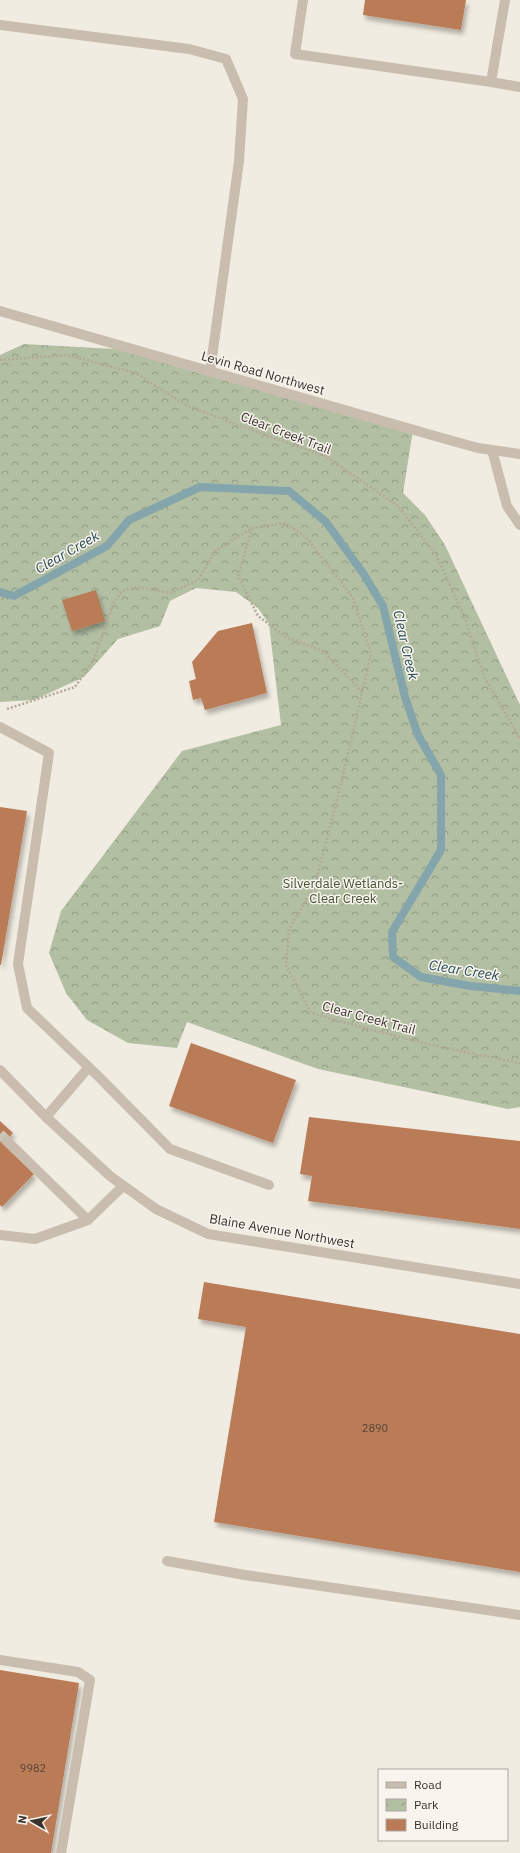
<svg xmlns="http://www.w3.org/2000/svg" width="520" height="1853" font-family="'IBM Plex Sans',sans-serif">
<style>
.park{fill:url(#park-crowns)}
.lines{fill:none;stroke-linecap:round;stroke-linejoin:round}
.stream{stroke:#83a5ab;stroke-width:8}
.building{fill:#b97b57;filter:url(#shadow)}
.minor-tunnel{stroke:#ccc7bd;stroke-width:10;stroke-dasharray:10 5;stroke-linecap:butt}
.path{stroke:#b4a898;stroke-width:2.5;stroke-dasharray:2 2;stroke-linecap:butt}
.minor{stroke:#c8bdae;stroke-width:10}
.labels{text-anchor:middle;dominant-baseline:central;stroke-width:3;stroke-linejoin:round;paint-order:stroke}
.number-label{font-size:11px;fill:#584437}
.street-label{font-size:13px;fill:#38312c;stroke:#f9f5ee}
.park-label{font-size:13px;fill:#435332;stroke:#f9f5ee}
.water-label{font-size:14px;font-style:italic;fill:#254c55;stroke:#f9f5ee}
</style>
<defs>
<pattern id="park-crowns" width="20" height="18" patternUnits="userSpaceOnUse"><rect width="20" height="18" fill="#b2bfa3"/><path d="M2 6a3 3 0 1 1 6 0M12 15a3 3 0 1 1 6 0" fill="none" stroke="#929c85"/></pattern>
<filter id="shadow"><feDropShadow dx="2.5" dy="4.5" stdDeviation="2" flood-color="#0004"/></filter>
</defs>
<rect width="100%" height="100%" fill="#f1ece1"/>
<path class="park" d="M24 344 133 350 413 430 403 493 425 515 445 545 520 705V1107L508 1109 318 1069 187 1022 177 1048 128 1043 87 1020 66 993 49 953 61 911 182 751 281 725 269 624 258 608 236 592 196 588 170 601 160 626 118 639 84 677 34 700 0 702V355Z"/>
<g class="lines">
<path class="stream" d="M0 592 14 596 107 546 129 520 200 487 289 491 326 522 363 573 383 606 405 697 418 735 441 775V850L392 932 393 957 421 977 470 986 520 991"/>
</g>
<path class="building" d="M365 0H466L461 30 363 15Z
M96 590 105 621 72 631 62 600Z
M252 623 267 693 205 710 201 698 193 700 189 681 196 679 192 662 218 631Z
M0 807 27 811 1 965H0Z
M191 1043 296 1080 273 1143 169 1106Z
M309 1117 520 1141V1229L308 1201 312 1176 300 1174Z
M0 1121 13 1133 3 1144 34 1174 2 1207 0 1205Z
M204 1282 520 1334V1572L214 1522 246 1327 198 1319Z
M0 1670 79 1683 51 1853H0Z"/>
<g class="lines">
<path class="minor-tunnel" d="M0 1134 6 1140"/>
<path class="path" d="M0 360 67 355 135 373 186 405 235 424 325 456 397 505 436 555 465 618 484 677 520 738
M252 528 238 576 258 616 286 637 323 651 363 693
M7 709 75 687 94 659 113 604 122 591 137 587 171 593 198 580 215 551 252 528 286 523 307 538 353 598 371 654 339 792 314 888 289 929 286 965 311 1013C380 1033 449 1050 520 1063"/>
<path class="minor" d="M303 0 295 54 491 82
M505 0 491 82 520 87
M0 25 189 49 226 59 243 99 239 161 210 372
M0 311 442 438 478 448 520 454
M492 450 507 506 520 525
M0 727 49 753 18 964 27 1008 97 1075 170 1149 269 1185
M0 1070 46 1117 110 1176 156 1209 208 1234 520 1284
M46 1117 89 1067
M6 1140 88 1220
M0 1235 35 1239 88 1220 123 1186
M167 1561 245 1575 520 1615
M0 1660 78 1672 90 1680 61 1853"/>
</g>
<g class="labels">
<g class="number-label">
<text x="375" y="1428">2890</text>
<text x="33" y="1768">9982</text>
</g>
<g class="street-label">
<text transform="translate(263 373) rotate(16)">Levin Road Northwest</text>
<text transform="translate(286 433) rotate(21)">Clear Creek Trail</text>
<text transform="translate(369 1018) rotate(15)">Clear Creek Trail</text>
<text transform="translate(282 1231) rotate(10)">Blaine Avenue Northwest</text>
</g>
<g class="park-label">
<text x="343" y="883">Silverdale Wetlands-<tspan x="343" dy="15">Clear Creek</tspan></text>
</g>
<g class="water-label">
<text transform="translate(67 552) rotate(-30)">Clear Creek</text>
<text transform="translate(406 645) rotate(77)">Clear Creek</text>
<text transform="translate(464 970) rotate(9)">Clear Creek</text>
</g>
</g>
<rect x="378" y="1769" width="130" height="72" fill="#f9f5ee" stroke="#aca7a0"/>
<rect x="386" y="1782" width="20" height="6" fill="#c8bdae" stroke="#aca7a0"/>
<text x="414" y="1789" font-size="12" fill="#38312c">Road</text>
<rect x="386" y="1799" width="20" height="12" fill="url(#park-crowns)" stroke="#aca7a0"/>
<text x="414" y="1809" font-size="12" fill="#38312c">Park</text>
<rect x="386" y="1819" width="20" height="12" fill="#b97b57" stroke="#aca7a0"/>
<text x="414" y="1829" font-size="12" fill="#38312c">Building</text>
<g transform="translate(32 1821) rotate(279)" stroke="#f9f5ee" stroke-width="3" paint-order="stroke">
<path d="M0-3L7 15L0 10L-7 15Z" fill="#38312c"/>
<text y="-6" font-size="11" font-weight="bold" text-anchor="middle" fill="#38312c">N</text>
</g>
</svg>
